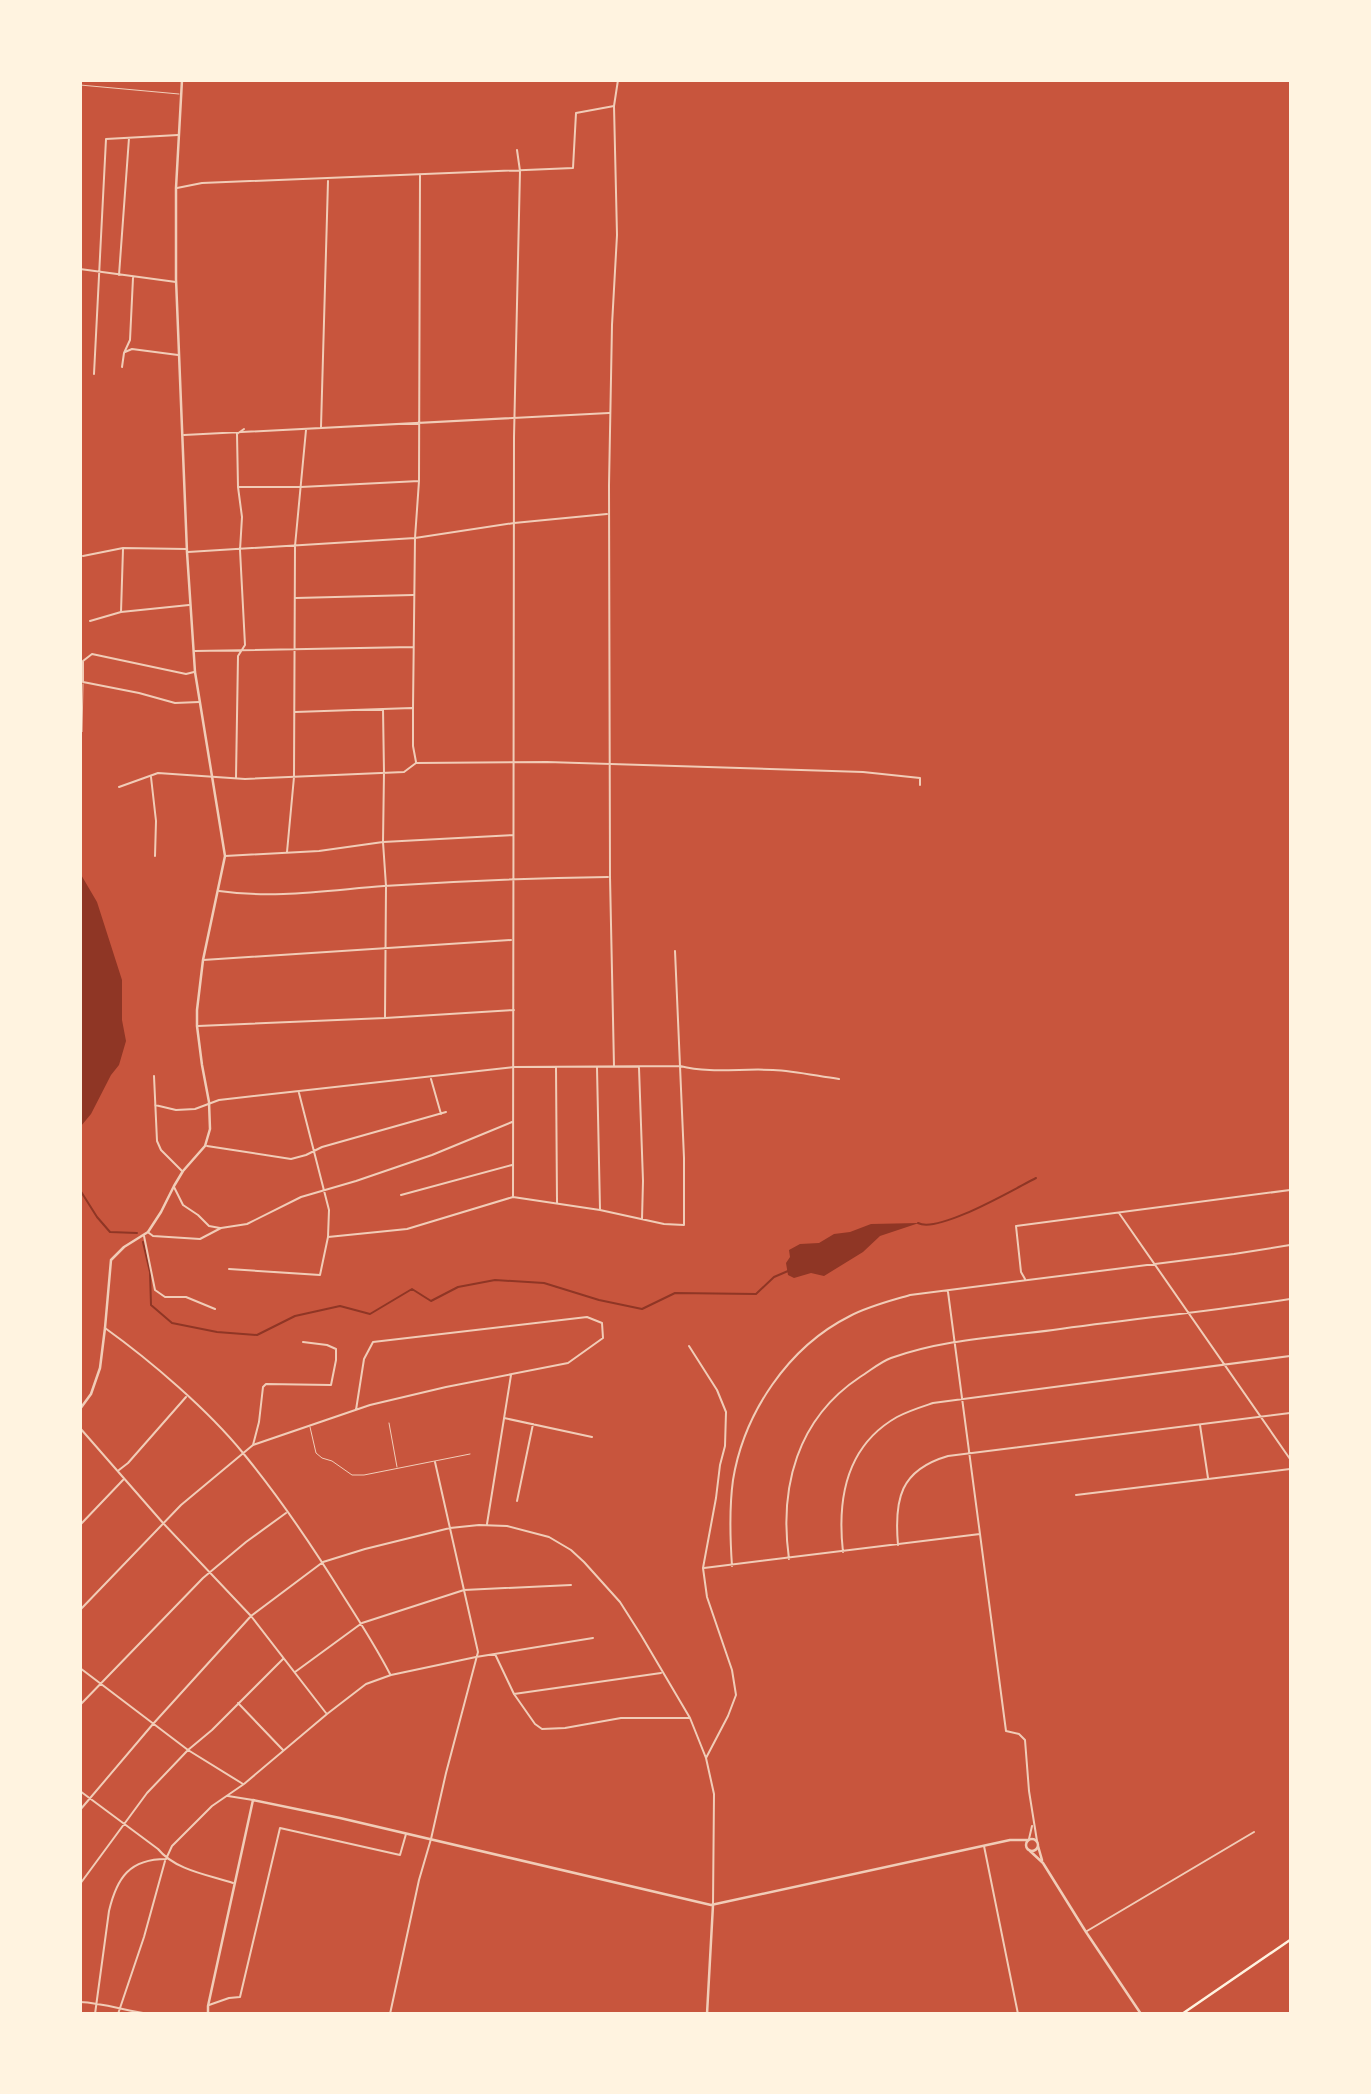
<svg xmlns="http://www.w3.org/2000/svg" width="1371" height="2094" font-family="Lato,sans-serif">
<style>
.water{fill:#8f3625}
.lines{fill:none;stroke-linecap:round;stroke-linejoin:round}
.stream{stroke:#8f3625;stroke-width:2}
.service{stroke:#f1ccb7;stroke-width:1}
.minor{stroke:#f1ccb7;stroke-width:2}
.tertiary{stroke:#f1ccb7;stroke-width:2.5}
.primary{stroke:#fff3e0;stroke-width:2.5}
</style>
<rect width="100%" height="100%" fill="#c8553d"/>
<path class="water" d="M80 873 97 902 122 980V1020L126 1041 119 1065 111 1075 91 1114 81 1126Z
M919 1223 880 1236 863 1252 824 1276 811 1273 794 1278 788 1275 786 1263 790 1257 789 1250 800 1244 819 1243 834 1234 850 1232 871 1224Z"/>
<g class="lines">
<path class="stream" d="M80 1190 97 1217 110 1232 137 1233
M918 1223C938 1234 1014 1189 1036 1178
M143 1242 150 1272 151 1305 172 1323 217 1332 257 1335 295 1316 340 1306 370 1314 412 1289 431 1301 458 1287 495 1280 544 1283 599 1300 642 1309 675 1293 756 1294 774 1277 788 1271"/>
<path class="service" d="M80 85 179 94
M80 733 82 732 83 684
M389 1423 397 1467
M310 1427 316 1453 322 1458 332 1461 352 1475H364L470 1454"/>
<path class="minor" d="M177 188 202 183 573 168 576 113 614 106
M80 269 176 282
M119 275 129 138
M125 352 132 349 178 355
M122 367 124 353 130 340 133 278
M94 374 106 139 178 135
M321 427 328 181
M184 435 609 413
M239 487H301L419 481
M188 552 415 538 514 523 607 514
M83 556 123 548 186 549
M296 598 413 595
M121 612 123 549
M90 621 121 612 189 605
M195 651 413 647
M194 672 186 674 92 654 83 661V682L139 693 175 703 199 702
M383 709 384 772 383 842 386 886 385 1017
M295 712 412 708
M416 762 413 746V708L415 538 419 481 420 175
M151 777 156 821 155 856
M236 777 238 656 245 645 240 550 242 517 238 487 237 434 244 429
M119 787 158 773 245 779 404 772 416 763 547 762 863 772 920 778V785
M287 852 294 777 295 546 306 430
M225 856 319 851 383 842 513 835
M219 891C274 899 330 890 384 886 459 881 534 878 608 877
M203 960 511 940
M198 1026 385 1018 514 1010
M614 1066 610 877 609 485 612 325 617 235 614 106 618 80
M556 1068 557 1202
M597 1068 600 1209
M639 1068 643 1181 642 1219
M154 1076 157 1141 161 1150 182 1171
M431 1079 441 1114
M155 1105 176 1110 195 1109 219 1100 514 1067 680 1066C711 1074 742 1068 773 1070 795 1071 817 1076 839 1079
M207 1146 291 1159 306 1155 322 1147 446 1112
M174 1187 183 1205 198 1215 209 1226 220 1228
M401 1195 512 1165
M513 1197 514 437 520 171 517 150
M1119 1213 1290 1459
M149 1233 153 1236 200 1239 221 1228 247 1224 301 1197 356 1181 432 1155 512 1122
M144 1236 155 1290 165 1297H186L215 1309
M328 1237 407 1229 513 1197 600 1210 664 1224 684 1225V1158L675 951
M229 1269 320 1275 328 1237 329 1210 299 1093
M1025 1279 1021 1272 1016 1226 1290 1190
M948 1292 1006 1731 1019 1734 1025 1740 1029 1791 1037 1841
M105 1328C151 1361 208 1410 243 1453 280 1498 313 1547 344 1597 360 1622 376 1647 390 1674
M689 1346 717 1390 726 1412 725 1446 720 1465 716 1498 703 1568 707 1597 732 1670 736 1695 728 1716 706 1758
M504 1418 592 1437
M1200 1425 1208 1478
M80 1428 163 1523 251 1616 326 1713
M253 1445 259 1422 263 1387 266 1384 331 1385 336 1360V1349L327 1345 303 1342
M119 1470 128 1463 186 1397
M1076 1495 1290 1469
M517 1501 533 1424
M487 1524 511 1375
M80 1525 123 1480
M898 1545C894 1499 900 1470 948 1456L1290 1413
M843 1552C837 1499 846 1446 897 1417 908 1411 921 1407 933 1403L1290 1356
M789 1559C779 1487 797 1419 860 1377 870 1371 880 1362 891 1358 943 1339 1000 1337 1053 1330 1132 1319 1212 1311 1290 1299
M732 1566C730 1537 729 1509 733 1480 744 1413 788 1347 850 1316 869 1306 890 1301 910 1295L1234 1254 1290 1245
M704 1568 980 1534
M80 1610 181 1505 253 1445 370 1405 446 1387 568 1363 603 1338 602 1323 587 1317 373 1342 364 1359 356 1410
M495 1654 514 1694 535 1724 542 1729 565 1728 621 1718H690
M80 1668 188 1750 243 1784
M295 1672 362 1623 464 1590 571 1585
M514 1694 661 1673
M238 1703 283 1750
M80 1705 203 1578 246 1542 286 1513
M80 1791 158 1849C175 1870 208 1875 233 1883
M228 1796 253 1800
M80 1810 153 1724 251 1616 323 1562 365 1549 450 1528 479 1525 507 1526 549 1537 571 1550 584 1562 620 1602 641 1635 690 1718 706 1758 714 1794 713 1904
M1029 1839 1032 1826
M984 1846 1018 2014
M80 1884 147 1793 188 1750 212 1730 283 1659
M1087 1931 1254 1832
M80 2002C104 2003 126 2011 150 2014
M209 2005 229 1998 240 1997 280 1828 400 1855 406 1834
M95 2014 109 1911C117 1877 130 1859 166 1859L172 1846 212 1806 244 1784 327 1714 366 1684 391 1675 476 1657 593 1638
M118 2014 144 1937 165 1861
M390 2014 419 1880 431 1839 446 1773 478 1652 435 1462"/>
<path class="tertiary" d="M80 1409 91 1394 100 1368 105 1328 111 1260 124 1247 148 1232 161 1212 174 1186 183 1171 205 1146 210 1129 209 1102 202 1065 197 1026V1010L203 960 225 856 195 672 187 552 176 279V188L182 80
M1026 1845a6 6 0 1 1 12 0a6 6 0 1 1-12 0Z
M1038 1846 1042 1860
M1030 1851 1043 1863 1086 1932 1141 2014
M208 2014V2006L253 1800 340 1818 711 1905 1010 1840H1028
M707 2014 713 1905"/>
<path class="primary" d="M1182 2014 1290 1940"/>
</g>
<rect width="1371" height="2094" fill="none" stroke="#fff3e0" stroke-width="164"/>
</svg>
